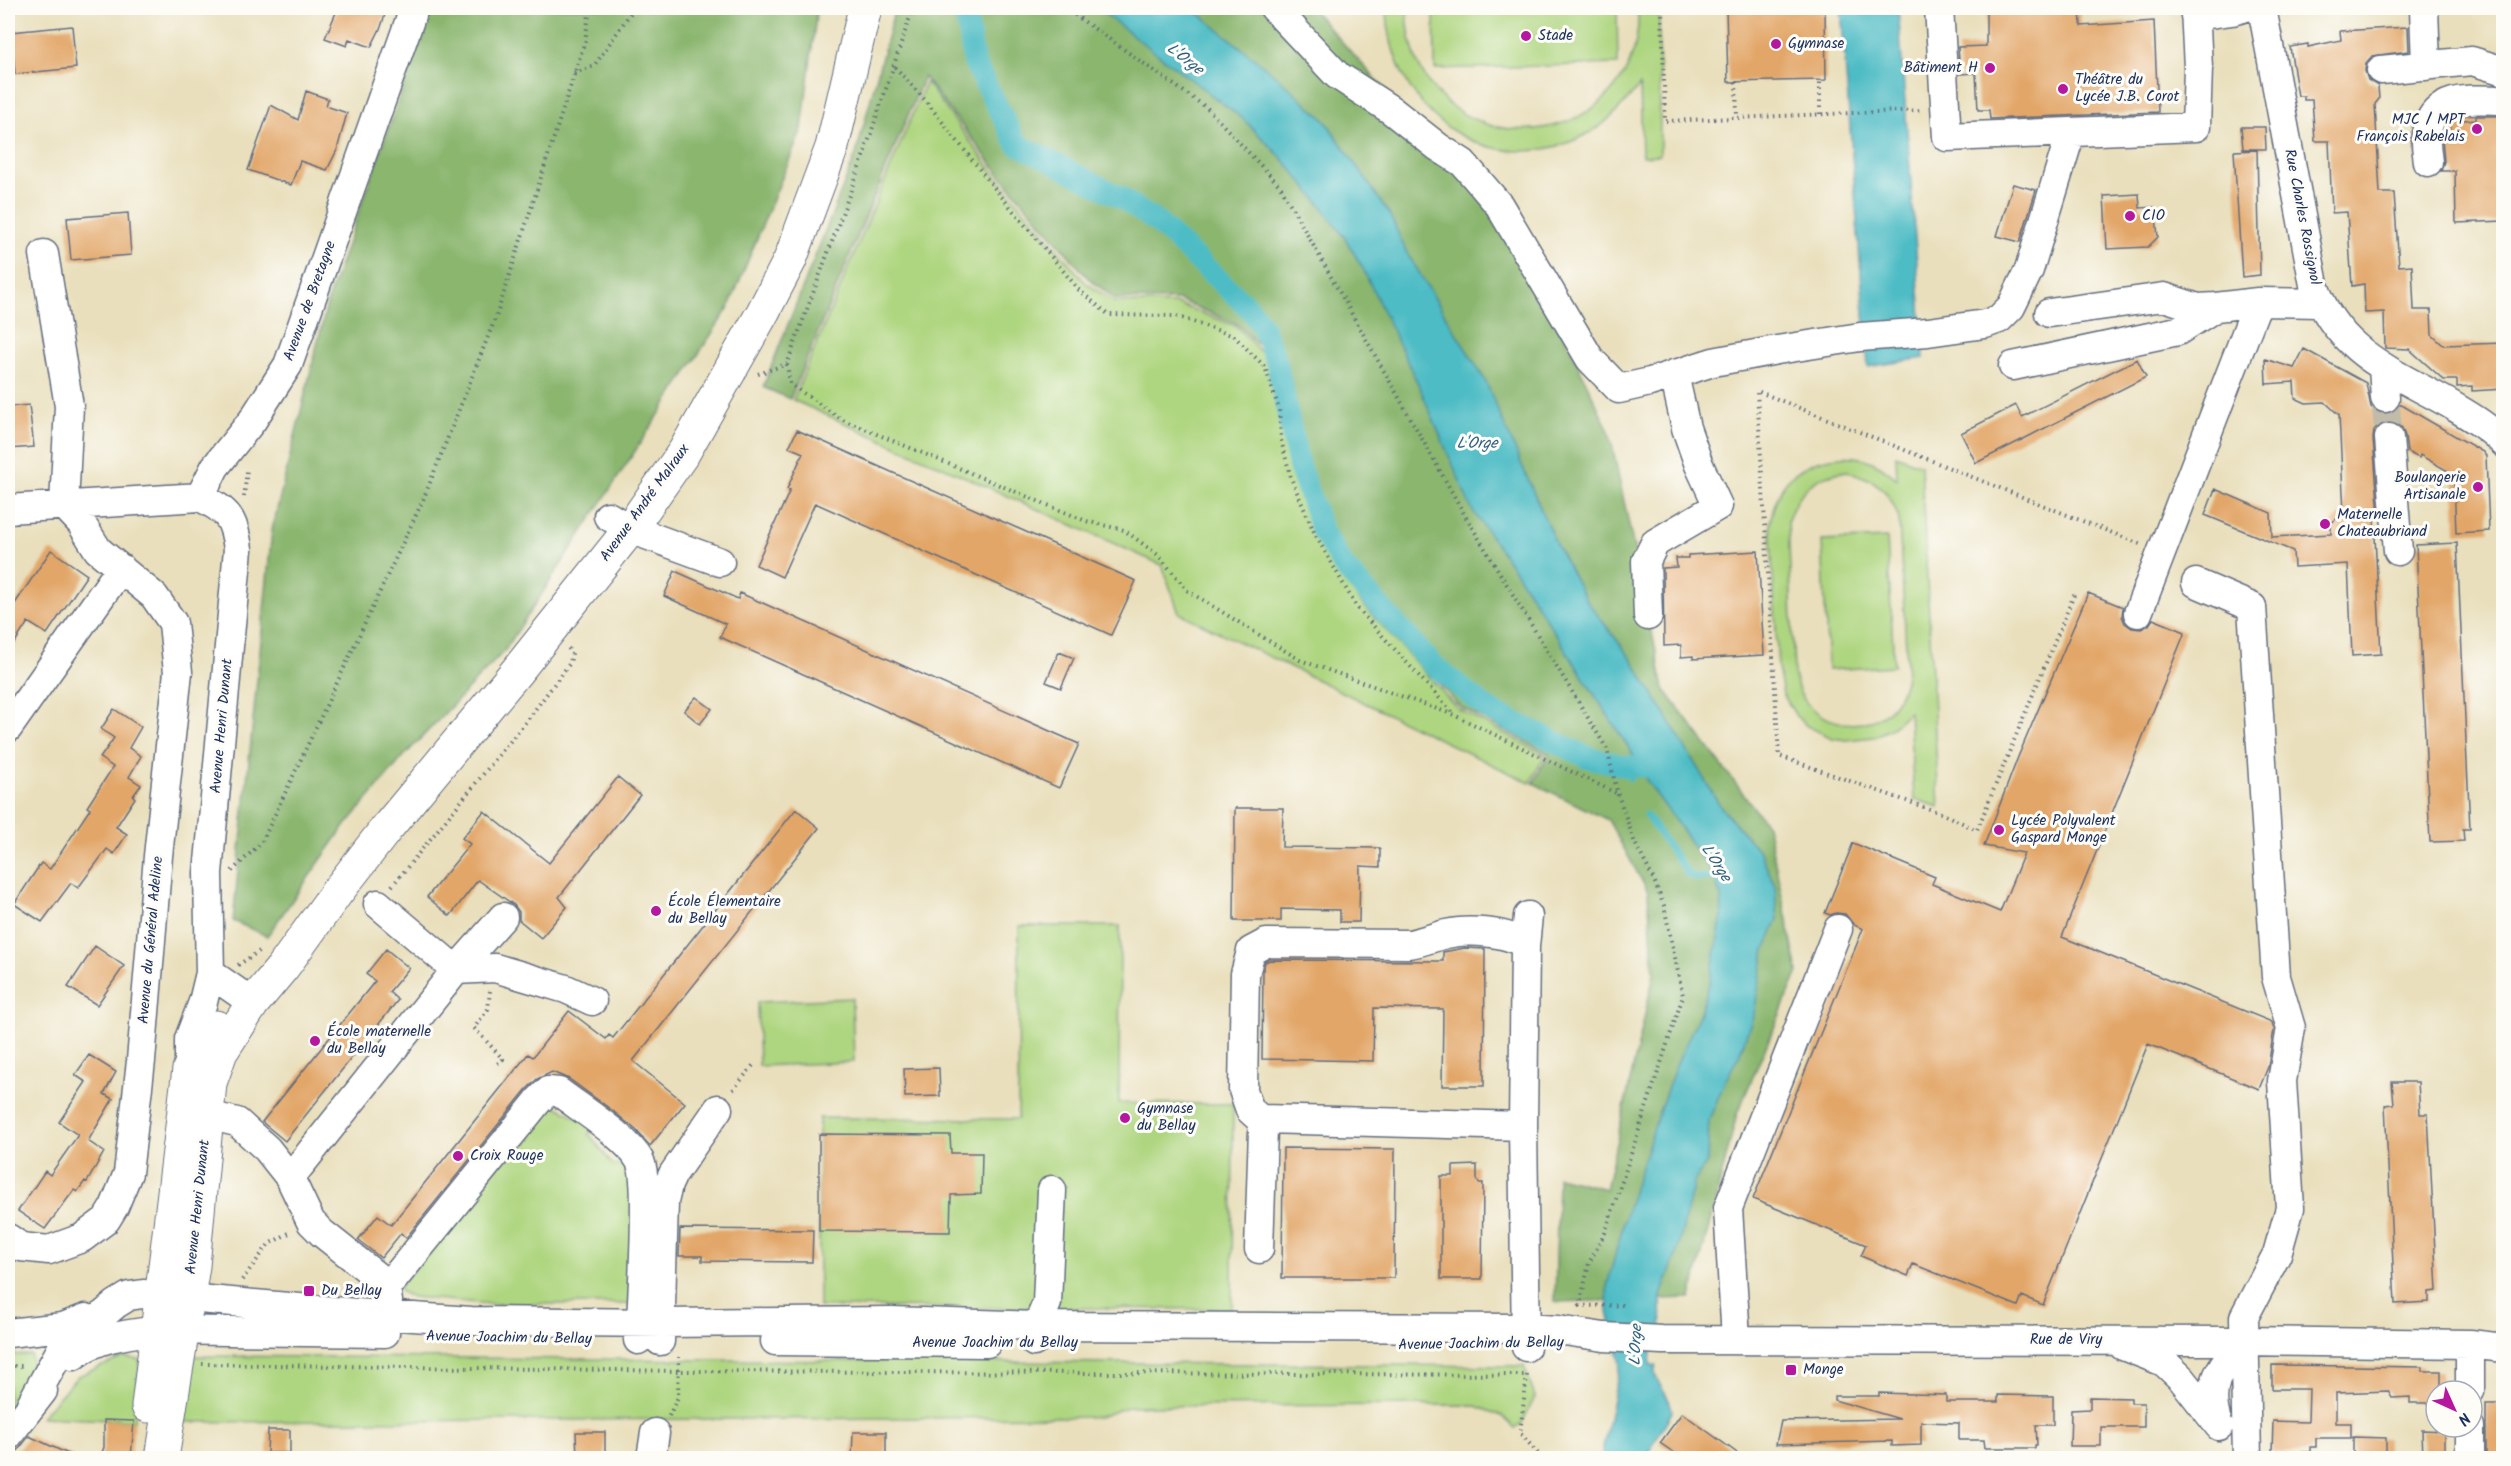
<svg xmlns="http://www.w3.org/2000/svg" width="2511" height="1466" font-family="Kalam,sans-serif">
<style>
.green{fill:#aed57f;stroke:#64826e;stroke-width:1.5;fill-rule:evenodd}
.forest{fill:#8ab66e;stroke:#527266;stroke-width:1.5}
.water{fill:#4ebcc5;stroke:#347692;stroke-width:1.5}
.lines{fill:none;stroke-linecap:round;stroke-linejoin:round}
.stream{stroke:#4ebcc5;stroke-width:7}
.canal{stroke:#4ebcc5;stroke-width:22}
.building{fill:#e2a667}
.minor-tunnel{stroke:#c0bca9;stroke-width:28;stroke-dasharray:28 14;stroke-linecap:butt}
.minor-casing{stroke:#636d7f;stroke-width:31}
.major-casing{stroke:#636d7f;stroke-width:35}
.path{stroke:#636d7f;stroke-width:4;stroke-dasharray:1.5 4.5;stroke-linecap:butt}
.minor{stroke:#fff;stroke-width:28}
.major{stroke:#fff;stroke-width:33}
.poi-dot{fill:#b5179e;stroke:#fdfcf7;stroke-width:2}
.labels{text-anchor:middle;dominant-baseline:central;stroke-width:6;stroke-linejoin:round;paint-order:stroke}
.poi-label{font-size:15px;fill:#1b2f5e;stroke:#fdfcf7;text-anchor:start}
.street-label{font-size:15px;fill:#1b2f5e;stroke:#fdfcf7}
.water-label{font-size:16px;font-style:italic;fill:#2d6082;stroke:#fdfcf7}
</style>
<rect width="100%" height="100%" fill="#fdfcf7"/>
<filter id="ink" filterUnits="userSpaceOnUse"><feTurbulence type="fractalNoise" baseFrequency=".0167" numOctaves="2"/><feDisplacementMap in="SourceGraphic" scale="12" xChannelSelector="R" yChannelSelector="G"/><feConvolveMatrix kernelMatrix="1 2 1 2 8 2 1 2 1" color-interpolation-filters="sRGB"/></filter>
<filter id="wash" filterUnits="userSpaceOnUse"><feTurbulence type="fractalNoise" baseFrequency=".008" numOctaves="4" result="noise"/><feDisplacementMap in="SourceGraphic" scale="24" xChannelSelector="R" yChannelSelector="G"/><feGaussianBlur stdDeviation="1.35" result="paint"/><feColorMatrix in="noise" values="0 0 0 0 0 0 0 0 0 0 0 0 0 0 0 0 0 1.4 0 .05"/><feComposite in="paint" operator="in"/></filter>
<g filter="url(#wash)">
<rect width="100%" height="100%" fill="#e9dfbc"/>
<path class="green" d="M1387 8H1407C1409 176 1646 164 1638 8H1659L1660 155 1642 156 1640 85C1626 103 1611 120 1591 132 1493 187 1389 115 1387 8Z
M1434 8H1617L1618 64 1435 69Z
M926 82 1002 184 1085 282 1114 302 1178 304 1236 326 1271 363 1283 408 1286 440 1294 477 1317 532 1362 604 1458 709 1545 755 1530 783 1179 613 1162 565 793 400Z
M1896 455 1921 465 1939 807 1914 799 1909 712 1890 729 1874 737 1846 740 1832 738 1807 726 1796 716 1783 694 1778 668 1770 522C1773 509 1777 494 1785 483 1804 460 1843 450 1870 461 1881 465 1888 472 1897 479ZM1847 471C1877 480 1889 489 1899 519L1907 666C1906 684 1899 704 1883 715 1855 733 1814 722 1799 691 1797 686 1796 679 1794 673L1788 520C1799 489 1813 476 1847 471Z
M1887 538 1894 666 1828 670 1822 541Z
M1019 926H1120L1119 1103 1233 1104 1232 1309 819 1307V1118L1018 1119Z
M852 998 854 1062 759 1066 757 1002Z
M548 1102 594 1126 589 1134 613 1165 627 1164 638 1187 635 1304H490L412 1297 401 1292 399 1287Z
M8 1347 14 1348 15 1355H31L33 1375 8 1409Z
M192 1356 1524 1366 1535 1397 1522 1423 1515 1428 1502 1416 1474 1405 1130 1406 1099 1417 176 1422Z
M124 1357 140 1360 134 1421 41 1417 78 1376Z"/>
<path class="forest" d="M431 8H817L802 129 728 309 505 650 404 756 342 830 267 936 233 921 272 530 329 296Z
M895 8H1311L1516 233 1609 431 1664 689 1767 825 1798 972 1737 1114 1691 1298 1555 1302 1558 1177 1606 1189 1654 974 1648 892 1608 820 1533 783 1549 754 1460 707 1365 602 1320 531 1297 476 1288 439 1286 407 1274 361 1237 324 1179 300 1115 299 1088 278 1005 181 924 77 790 399 763 387 856 154Z"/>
<path class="water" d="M1097 8H1192L1276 76 1325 120 1389 213 1407 253 1485 380 1556 544 1587 601 1633 661 1721 807 1760 852 1775 886 1778 919 1765 950 1754 1014 1739 1056 1726 1079 1709 1120 1707 1162 1694 1182 1677 1252 1661 1296 1662 1340H1652L1650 1365H1656C1650 1381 1672 1395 1672 1412L1645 1458H1601L1620 1364 1608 1311 1607 1286 1627 1210 1660 1109 1677 1063 1699 1015 1710 981 1722 916 1721 897 1713 874 1647 781 1636 759 1513 568 1472 510 1419 386 1362 267 1345 238 1321 205 1281 157 1243 119Z
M1841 8H1898L1924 358 1868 367Z"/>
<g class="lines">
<path class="stream" d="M1625 766 1630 778
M1646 815 1688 874 1697 878 1723 877"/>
<path class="canal" d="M965 8 974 62 1017 144 1120 197 1158 223 1251 310 1262 326 1277 364 1299 466 1309 494 1322 531 1344 567 1432 664 1489 710 1587 757 1625 766 1654 767"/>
</g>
<g id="blocks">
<path class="building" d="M338 8H387L381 27 371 47 349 39 347 46 325 38Z
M1726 8H1825L1826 80 1728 82Z
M1986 8H2080L2081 26 2154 21 2158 112 1990 119 1989 110H1978L1976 73 1960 74 1958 47 1986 46Z
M72 26 76 68 15 74 11 32Z
M2408 27 2409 51 2372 56 2366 63 2365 71 2368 80 2378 86 2379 99 2375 104 2380 193H2394L2399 266 2412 265 2414 310H2431L2432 335 2443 345 2504 343V389L2472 391V386L2457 387V380H2444L2409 349 2385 348 2384 312 2365 313 2364 284 2352 286 2347 212 2332 213 2329 141H2315L2312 100H2304V96H2298L2290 47 2308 44V47L2341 40 2340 31Z
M306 91 328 99 326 106 347 113 337 150 327 170 300 161 291 185 248 170 271 105 298 120Z
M2476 116H2504V221L2456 223 2455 171H2441L2444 161 2442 138H2451V121L2476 119Z
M2241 127H2265L2266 149H2243Z
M2257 150 2260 275 2242 277 2234 151Z
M2013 184 2036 190 2020 242 1997 236Z
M2139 194 2140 208 2155 207 2158 237 2148 247 2107 249 2104 196Z
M128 213 131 255 71 260 67 218Z
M2304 349 2366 383 2371 407 2377 412 2385 414 2394 412 2400 404 2483 452 2486 456 2489 531 2456 533 2454 482 2448 471 2420 455 2419 458 2407 452 2405 436 2402 428 2397 423 2387 422 2379 425 2374 430 2373 439 2379 517H2374L2381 654 2352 656 2348 564 2294 567 2293 551 2205 515 2215 489 2271 513 2272 537 2331 534V523L2344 513 2339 415 2325 402 2306 403 2295 398 2294 382 2266 384 2265 359 2294 368Z
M2137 359 2146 377 1976 463 1961 433 2016 405 2022 417Z
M29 405 34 447 8 449V407Z
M797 430 1136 581 1111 635 815 503 782 577 756 565 790 490 787 489 803 453 789 447Z
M2457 543 2470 829H2463L2464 841 2430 842 2416 545Z
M51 550 87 575 47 634 28 622 8 653V614Z
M1758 551 1764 655 1693 659V656L1681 657V645L1664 646 1663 568 1677 567 1676 558H1688V555Z
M675 571 738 599 740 593 1079 744 1059 788 720 637 726 624 664 596Z
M2088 593 2123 607 2122 616 2125 623 2132 628 2141 629 2149 625 2153 619 2185 632 2062 937 2272 1022 2274 1029 2268 1067 2259 1089 2148 1044 2043 1305 2022 1296 2018 1306 1913 1264 1908 1276 1861 1256 1866 1245 1753 1199 1863 929 1854 925 1845 914 1836 913 1830 915 1825 913 1853 843 1935 877 1932 884 2000 912 2024 853 1984 846 2018 757Z
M1059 652 1074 658 1061 688 1046 682Z
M696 697 712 709 700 724 684 711Z
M114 709 141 727 129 748 141 756 129 777 141 785 133 796 135 798 116 827 127 834 114 854 107 849 78 888 71 883 42 922 14 904 41 863 50 869 90 809 87 807 113 767 100 758 114 738 101 729Z
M618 777 640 795 559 897 567 907 541 938 519 920V912L514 905 478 880 450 916 427 897 470 844 462 838 484 811 549 863Z
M1235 808H1283L1282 847 1380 848V867L1360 866 1359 922H1340V910L1281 909V921H1234Z
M796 809 819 828 633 1061 685 1103 650 1146 636 1130 613 1111 569 1079 552 1072 537 1079 526 1090 406 1238 401 1233 381 1258 358 1240 378 1215 391 1225 528 1054 533 1057 569 1011 606 1039 609 1035 613 1038Z
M95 946 124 966 97 1005 68 987Z
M1465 948 1485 949 1484 1086H1442L1443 1009 1374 1008 1373 1061 1262 1059 1263 970 1265 962 1270 960 1443 961V952Z
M386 949 409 968 389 992 398 1000 285 1141 262 1122 375 981 366 974Z
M89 1055 116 1072 104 1094 113 1099 88 1141 104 1152 87 1182 85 1181 77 1192 74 1190 45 1229 18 1211 45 1171 50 1175 78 1135 59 1122 86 1082 75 1075Z
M939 1068 940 1096 905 1097 904 1069Z
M2392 1082H2418L2420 1114H2428L2437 1291 2429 1292V1302L2395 1304 2385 1105 2394 1104Z
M819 1134 950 1135 951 1153H982L981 1194 951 1195 950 1232 819 1231Z
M1283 1148 1395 1149 1394 1278H1282Z
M1477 1165V1179L1479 1183H1483L1482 1279H1441V1176H1453V1166Z
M680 1229 813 1230 812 1262 702 1261V1256H679Z
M2272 1365 2423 1367 2422 1371H2441V1391H2436V1403H2410V1397L2392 1398 2388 1391 2336 1393V1423H2351V1438H2316V1447H2311V1452L2272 1453 2273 1421 2308 1422 2309 1389H2272Z
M1879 1393 1946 1395V1402H1998V1395L2053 1396V1425H2036L2037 1445H2035V1448H1985L1984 1440H1959V1423L1921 1422V1445L1892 1446V1441L1776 1444 1781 1421 1900 1419 1834 1400V1396H1879Z
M2090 1397 2131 1398V1403H2144V1427H2101V1446H2070L2071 1410 2090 1409Z
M2486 1404H2504V1458H2486Z
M1682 1413 1744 1458H1682L1660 1443Z
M104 1420 134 1421 131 1458H100L104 1447Z
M268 1430H290V1453H267Z
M2422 1430 2444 1431V1458H2423Z
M576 1432H605V1458H577Z
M853 1432H886V1458H852Z
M29 1436 77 1458H12Z
M2353 1437 2386 1438V1458H2353Z"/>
</g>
</g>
<g filter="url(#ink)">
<use href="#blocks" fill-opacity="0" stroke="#636d7f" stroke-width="1.5"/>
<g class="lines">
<path class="minor-tunnel" d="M2385 398 2389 438"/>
<defs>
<path id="minor" d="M1274 8 1337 75 1391 110 1438 147 1463 163 1499 205 1590 359 1619 389 1650 382 1713 362 1777 350 1860 337 1928 332 1985 324 1999 319 2011 307 2029 270 2071 132
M1939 8 1947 137 2196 127 2198 68 2195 8
M2262 8 2314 285C2337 351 2391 371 2448 403 2468 415 2488 426 2504 443
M2424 8 2426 66
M2195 16 2232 11 2243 8
M2381 70 2472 61 2504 71
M2428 162C2427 152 2424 139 2427 129 2436 93 2475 100 2504 100
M2049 313 2164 297 2198 308 2216 307
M2013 366 2178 331 2216 307 2258 302 2320 303
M2383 367 2385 398
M2389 438 2398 551
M200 497 215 467 252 421 288 365 414 8
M8 509 200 497
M608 516 630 529 720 562
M2196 583 2252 607 2276 977 2291 1028 2282 1081 2290 1208 2277 1254 2244 1317 2247 1458
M2138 613 2258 302
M1648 616 1646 561 1655 543 1718 506 1699 465 1686 428 1674 374
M8 728 121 568
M378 904 456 970 495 968 566 989 592 1001
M210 973 253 1003
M189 1069V1039L203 1002 210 973 208 873 238 549C234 518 228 511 200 497
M207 1115 237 1122 267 1149 290 1178 311 1222 322 1233 385 1283 388 1301
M1260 1119 1523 1126 1526 1347
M1523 1126 1525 946 1528 916
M290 1178 456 970 503 917
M8 1238 21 1247 49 1250 82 1238 106 1220 114 1207 128 1173 141 1061 158 856 178 672 173 623 154 596 98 550 81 523 64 505 69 406 44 254
M1259 1249 1263 1129 1260 1119 1250 1110 1243 1090 1245 974 1251 951 1266 943 1409 944C1423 942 1433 937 1446 934 1466 929 1511 931 1525 946
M385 1283 393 1280 539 1100 548 1091 559 1092C581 1109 627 1137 640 1161 650 1181 642 1293 641 1323L638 1340
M8 1333 63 1327 86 1318
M1736 1339 1728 1208 1838 929
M660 1341 664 1202 668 1185 673 1174 718 1109
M775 1341 987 1343
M1034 1342 1037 1326 1047 1303 1052 1190
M2123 1346 2164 1362 2182 1379 2219 1426
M73 1356C97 1337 128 1334 158 1330L385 1333
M2470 1391V1344
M31 1404 65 1342 85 1330 116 1304 129 1296 143 1294 356 1313 471 1321 662 1323 892 1321 1037 1326 1526 1328 1558 1330 1604 1337 1662 1340 2243 1341 2470 1344 2504 1348
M2218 1424C2205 1387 2219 1367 2243 1341
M8 1436 43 1391
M651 1458 655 1433
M2470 1458V1427"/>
<path id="major" d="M148 1406 189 1069 216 1027
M162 1458 193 1266 210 1083 221 1052 253 1003 283 967 337 892 386 829 517 671 630 529 684 452 763 312 790 260 832 147 865 8"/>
</defs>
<use href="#minor" class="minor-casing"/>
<use href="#major" class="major-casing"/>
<path class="path" d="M913 8 862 160 787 364 790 384 843 420 1086 521 1124 530 1158 555 1188 591 1300 660 1454 715 1618 794
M1065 8 1207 108 1280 186 1467 519 1607 749 1618 795 1635 843 1654 880 1664 906 1683 996 1605 1233 1589 1263 1579 1310
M1662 8 1665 121 1923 110
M895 67 925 100 996 190 1079 290 1109 315 1176 316 1234 336 1265 367 1279 409 1281 440 1291 478 1315 534 1357 608 1452 712
M574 73 594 66 634 8
M1736 82 1737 118
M1820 114V80
M758 374 787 364
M244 497 247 469
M2074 595 1977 830 1941 813 1779 756 1757 391 2140 544
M232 871 262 842 423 500 497 314 585 41 590 8
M392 886 525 723 570 663 572 653 568 648
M238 965 261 950
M490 991 488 1009 474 1028 503 1059 495 1066
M733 1090 755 1063
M242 1280 269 1244 289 1233
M1579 1306 1623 1305
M202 1364 679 1371 1527 1375
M8 1366H24
M1527 1375 1520 1433 1542 1458
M669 1416 678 1397 679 1357"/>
<use href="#minor" class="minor"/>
<use href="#major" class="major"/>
</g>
</g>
<g class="poi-dot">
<circle cx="1526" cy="36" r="6"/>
<circle cx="1776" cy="44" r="6"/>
<circle cx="1990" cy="68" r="6"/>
<circle cx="2063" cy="89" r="6"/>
<circle cx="2477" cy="129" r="6"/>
<circle cx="2130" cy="216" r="6"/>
<circle cx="2478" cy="487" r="6"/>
<circle cx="2325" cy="524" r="6"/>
<circle cx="1999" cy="830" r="6"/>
<circle cx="656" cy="911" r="6"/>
<circle cx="315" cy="1041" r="6"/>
<circle cx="1125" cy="1118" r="6"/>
<circle cx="458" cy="1156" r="6"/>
<rect x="303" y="1285" width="12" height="12" rx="3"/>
<rect x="1785" y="1364" width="12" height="12" rx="3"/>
</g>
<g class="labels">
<g class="poi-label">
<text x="1538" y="36">Stade</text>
<text x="1788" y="44">Gymnase</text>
<text x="1978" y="68" text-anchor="end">Bâtiment H</text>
<text x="2075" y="80">Théâtre du<tspan x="2075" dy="17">Lycée J.B. Corot</tspan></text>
<text x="2465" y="120" text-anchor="end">MJC / MPT<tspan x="2465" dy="17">François Rabelais</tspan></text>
<text x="2142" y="216">CIO</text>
<text x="2466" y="478" text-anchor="end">Boulangerie<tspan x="2466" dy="17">Artisanale</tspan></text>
<text x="2337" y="515">Maternelle<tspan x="2337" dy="17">Chateaubriand</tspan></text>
<text x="2011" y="821">Lycée Polyvalent<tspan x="2011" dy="17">Gaspard Monge</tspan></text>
<text x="668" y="902">École Élementaire<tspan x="668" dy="17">du Bellay</tspan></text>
<text x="327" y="1032">École maternelle<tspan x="327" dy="17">du Bellay</tspan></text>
<text x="1137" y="1109">Gymnase<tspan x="1137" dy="17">du Bellay</tspan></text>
<text x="470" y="1156">Croix Rouge</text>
<text x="321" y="1291">Du Bellay</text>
<text x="1803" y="1370">Monge</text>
</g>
<g class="street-label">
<text transform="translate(2302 217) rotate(79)">Rue Charles Rossignol</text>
<text transform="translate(310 301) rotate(-70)">Avenue de Bretagne</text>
<text transform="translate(645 503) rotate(-54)">Avenue André Malraux</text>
<text transform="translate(222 726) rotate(-85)">Avenue Henri Dunant</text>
<text transform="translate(151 940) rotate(-85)">Avenue du Général Adeline</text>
<text transform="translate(198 1207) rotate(-84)">Avenue Henri Dunant</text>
<text transform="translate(509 1338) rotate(1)">Avenue Joachim du Bellay</text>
<text x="2066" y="1340">Rue de Viry</text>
<text x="995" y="1343">Avenue Joachim du Bellay</text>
<text transform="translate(1481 1344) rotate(-1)">Avenue Joachim du Bellay</text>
</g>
<g class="water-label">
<text transform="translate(1185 59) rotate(38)">L'Orge</text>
<text x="1477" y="443">L'Orge</text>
<text transform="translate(1716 863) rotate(57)">L'Orge</text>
<text transform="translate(1636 1345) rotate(-88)">L'Orge</text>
</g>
</g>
<rect width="2511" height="1466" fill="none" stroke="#fdfcf7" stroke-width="30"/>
<g transform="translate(2454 1409) rotate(135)"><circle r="28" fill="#fdfcf7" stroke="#a3aaba" stroke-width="1.5"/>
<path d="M0-4.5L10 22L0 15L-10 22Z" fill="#b5179e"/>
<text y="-9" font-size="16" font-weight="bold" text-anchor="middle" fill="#1b2f5e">N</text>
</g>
</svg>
